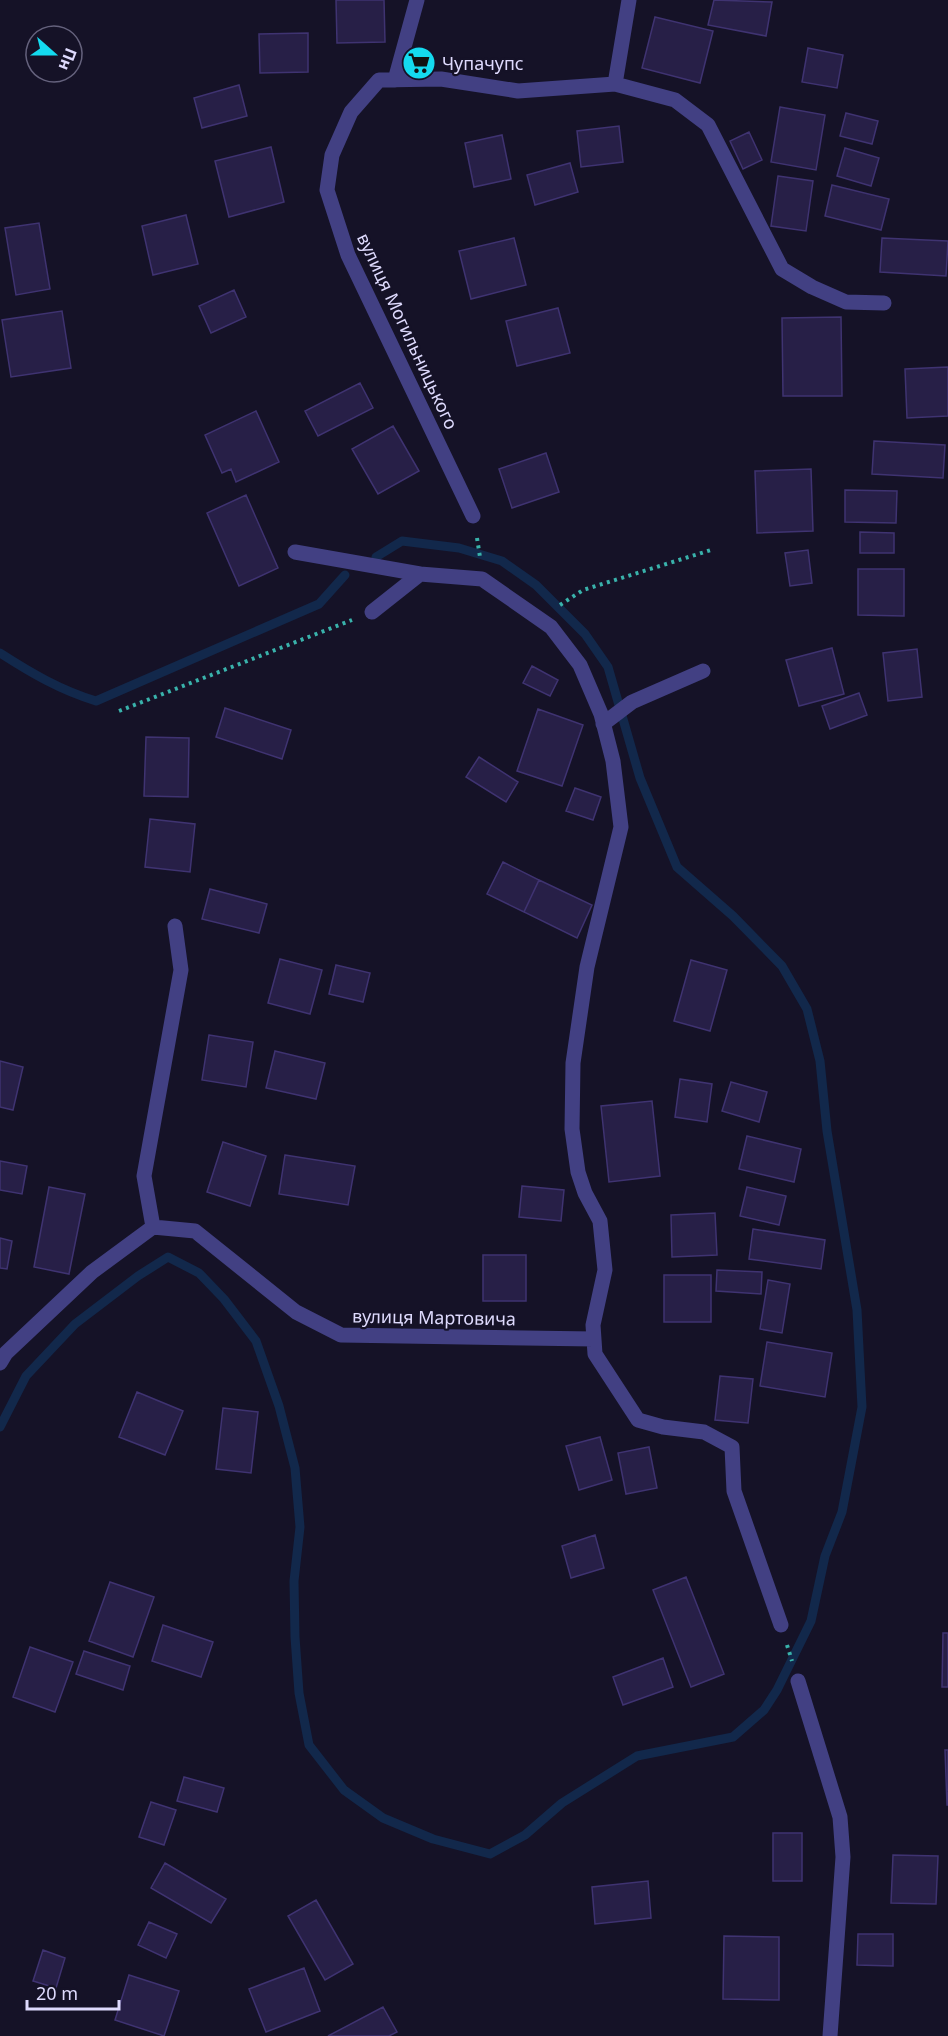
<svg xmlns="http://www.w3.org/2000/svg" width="948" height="2036" font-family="'Noto Sans',sans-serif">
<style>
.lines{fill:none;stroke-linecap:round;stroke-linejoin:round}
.stream{stroke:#12284b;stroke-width:9}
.building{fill:#271f47;stroke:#3f3371;stroke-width:1.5}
.path{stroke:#39b2ab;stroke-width:4;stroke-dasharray:3 4.5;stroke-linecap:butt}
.minor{stroke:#424083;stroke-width:15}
.labels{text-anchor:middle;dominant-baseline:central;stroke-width:4.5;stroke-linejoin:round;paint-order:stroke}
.poi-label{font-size:18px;fill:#dedafd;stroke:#151227;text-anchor:start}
.street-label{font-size:18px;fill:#dedafd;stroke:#151227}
</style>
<rect width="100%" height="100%" fill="#151227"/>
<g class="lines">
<path class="stream" d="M0 653C31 673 60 690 96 701L319 604 345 575
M0 1427 26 1376 75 1324 138 1276 168 1257 199 1273 224 1299 256 1341 279 1406 295 1468 300 1527 294 1581 295 1637 299 1693 309 1745 344 1790 383 1818 433 1839 490 1854 525 1835 562 1803 637 1756 733 1737 764 1710 777 1690 811 1621 825 1556 842 1512 862 1407 857 1310 827 1131 820 1061 807 1009 782 966 733 916 677 867 640 778 608 667 585 634 536 585 502 561 459 548 402 541 376 557"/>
</g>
<path class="building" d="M336 0H384L385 42 337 43Z
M714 0 772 2 766 36 708 25Z
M655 17 713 31 700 83 642 68Z
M308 33V72L260 73 259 34Z
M808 48 843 55 837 88 802 82Z
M239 85 247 116 202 128 194 98Z
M780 107 825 115 816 170 771 162Z
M846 113 878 121 872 144 840 136Z
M619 126 623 162 581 167 577 131Z
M749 132 762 160 743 169 730 141Z
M502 135 511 179 474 187 465 143Z
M271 147 284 202 229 217 215 161Z
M845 148 879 158 871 186 837 176Z
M570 163 578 192 535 205 527 175Z
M778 176 813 181 806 231 771 226Z
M832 185 889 199 881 230 825 216Z
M186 215 198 264 153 275 142 226Z
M39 223 50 289 16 295 5 228Z
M514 238 526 285 471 299 459 251Z
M882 238 948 241 946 276 880 272Z
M234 290 246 317 211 333 199 306Z
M558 308 570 353 517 366 506 321Z
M62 311 71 368 11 377 2 320Z
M841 317 842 396H783L782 318Z
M948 367V416L907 418 905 369Z
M360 383 373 408 318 436 305 411Z
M256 411 279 462 236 482 231 469 222 473 205 435Z
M393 426 419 471 378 494 352 449Z
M874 441 945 445 943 478 872 474Z
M546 453 559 492 512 508 499 469Z
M811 469 813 531 757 533 755 471Z
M845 490 897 491 896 523 845 522Z
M246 495 278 568 239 586 207 513Z
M860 532 894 533V553H860Z
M808 550 812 583 790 586 785 553Z
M858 569H904V616L858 615Z
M832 648 844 694 799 706 786 660Z
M917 649 922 697 888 701 883 653Z
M532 666 558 680 550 696 523 683Z
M859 693 867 715 830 729 822 706Z
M225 708 291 730 282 759 216 737Z
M538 709 583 725 562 786 517 771Z
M146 737 189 738 188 797 144 796Z
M479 757 518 782 506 802 466 777Z
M575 788 601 797 593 820 566 811Z
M150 819 195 824 190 872 145 867Z
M503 862 539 880 524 912 487 894Z
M539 880 592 905 577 938 524 912Z
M210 889 267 904 259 933 202 919Z
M280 959 322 970 310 1014 268 1003Z
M691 960 727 970 710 1031 674 1021Z
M336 965 370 973 363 1002 329 994Z
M209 1035 253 1042 246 1087 202 1080Z
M275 1051 325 1063 316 1099 266 1088Z
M0 1061 23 1067 13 1110 0 1107Z
M680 1079 712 1084 707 1122 675 1117Z
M731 1082 767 1092 759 1122 722 1111Z
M652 1101 660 1176 609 1182 601 1106Z
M747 1136 801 1149 794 1182 739 1169Z
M223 1142 266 1156 250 1206 207 1192Z
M285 1155 355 1166 348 1205 279 1194Z
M0 1161 27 1166 22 1194 0 1190Z
M522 1186 564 1190 561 1221 519 1217Z
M49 1187 85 1194 69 1274 34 1267Z
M747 1187 786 1196 779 1225 740 1216Z
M715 1213 717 1255 672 1257 671 1215Z
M753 1229 825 1240 821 1269 749 1259Z
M0 1238 12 1241 7 1269 0 1268Z
M483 1255H526V1301H483Z
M717 1270 762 1272 761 1294 716 1291Z
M664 1275H711V1322H664Z
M768 1280 790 1284 782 1333 760 1329Z
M767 1342 832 1353 825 1397 760 1386Z
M720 1376 753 1379 748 1423 715 1420Z
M137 1392 183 1411 165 1455 119 1437Z
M223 1408 258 1412 251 1473 216 1469Z
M600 1437 612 1480 579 1490 566 1446Z
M649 1447 657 1488 626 1494 618 1453Z
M595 1535 604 1568 571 1578 562 1546Z
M686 1577 724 1674 691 1687 653 1590Z
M110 1582 154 1597 133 1657 89 1641Z
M163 1625 213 1642 201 1677 152 1661Z
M943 1633H948V1687H942Z
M30 1647 73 1662 55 1712 13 1697Z
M84 1651 130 1666 123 1690 76 1674Z
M663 1658 673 1687 623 1705 613 1677Z
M945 1750H948V1805H947Z
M184 1777 224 1788 217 1812 177 1801Z
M151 1802 176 1810 164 1845 139 1837Z
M773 1833H802V1881H773Z
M893 1855 938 1856 936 1904 891 1903Z
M165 1863 226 1899 211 1923 151 1888Z
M648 1881 651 1918 595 1924 592 1887Z
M316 1900 353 1964 325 1980 288 1916Z
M149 1922 177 1934 166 1958 138 1945Z
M858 1934H893V1966L857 1965Z
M724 1936 779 1937V2000L723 1999Z
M43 1950 65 1958 56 1988 33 1981Z
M304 1968 320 2011 266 2032 249 1989Z
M129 1975 179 1991 164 2036 115 2020Z
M383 2007 397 2032 389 2036H328Z"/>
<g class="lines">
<path class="path" d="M477 538 480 557
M560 605 583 590 711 550
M119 711 352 620
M787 1645 792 1661"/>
<path class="minor" d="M395 80 417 0
M615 84 675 100 708 125 782 269 812 287 846 302 884 303
M473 516 348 255 327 190 332 155 351 112 379 80 441 79 518 91 615 84 629 0
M295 552 420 574
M372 612 420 574 482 579 551 627 580 665 601 714 613 761 621 827 587 967 573 1063 572 1129 578 1172 585 1193 600 1221 605 1270 593 1325 595 1354 638 1420 663 1427 704 1432 732 1447 734 1491 781 1625
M603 724 632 702 703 671
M153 1227 144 1176 181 970 175 926
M0 1363 6 1353 92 1272 153 1227 195 1231 296 1312 341 1335 594 1339
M798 1681 840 1817 843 1857 830 2036"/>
</g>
<defs>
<symbol id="supermarket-disc" viewBox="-11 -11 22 22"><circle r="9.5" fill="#14daef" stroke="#151227"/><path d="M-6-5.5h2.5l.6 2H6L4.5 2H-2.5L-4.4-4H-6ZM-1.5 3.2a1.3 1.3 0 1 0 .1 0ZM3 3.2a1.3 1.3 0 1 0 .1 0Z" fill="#111"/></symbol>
</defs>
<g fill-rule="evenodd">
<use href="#supermarket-disc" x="400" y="44" width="38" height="38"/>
</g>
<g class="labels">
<g class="poi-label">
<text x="442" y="63">Чупачупс</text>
</g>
<g class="street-label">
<text transform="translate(408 331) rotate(65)">вулиця Могильницького</text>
<text transform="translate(434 1317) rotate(1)">вулиця Мартовича</text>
</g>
</g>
<g transform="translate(54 54) rotate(111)"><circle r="28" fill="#151227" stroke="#65627d" stroke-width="1.5"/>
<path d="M0-4.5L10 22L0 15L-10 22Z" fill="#14daef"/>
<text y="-9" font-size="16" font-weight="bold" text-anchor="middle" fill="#dedafd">Пн</text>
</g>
<path d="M27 2000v9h92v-9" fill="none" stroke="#dedafd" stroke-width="3"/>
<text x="36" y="2000" font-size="18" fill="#dedafd" stroke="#151227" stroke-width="4.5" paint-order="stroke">20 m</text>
</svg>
